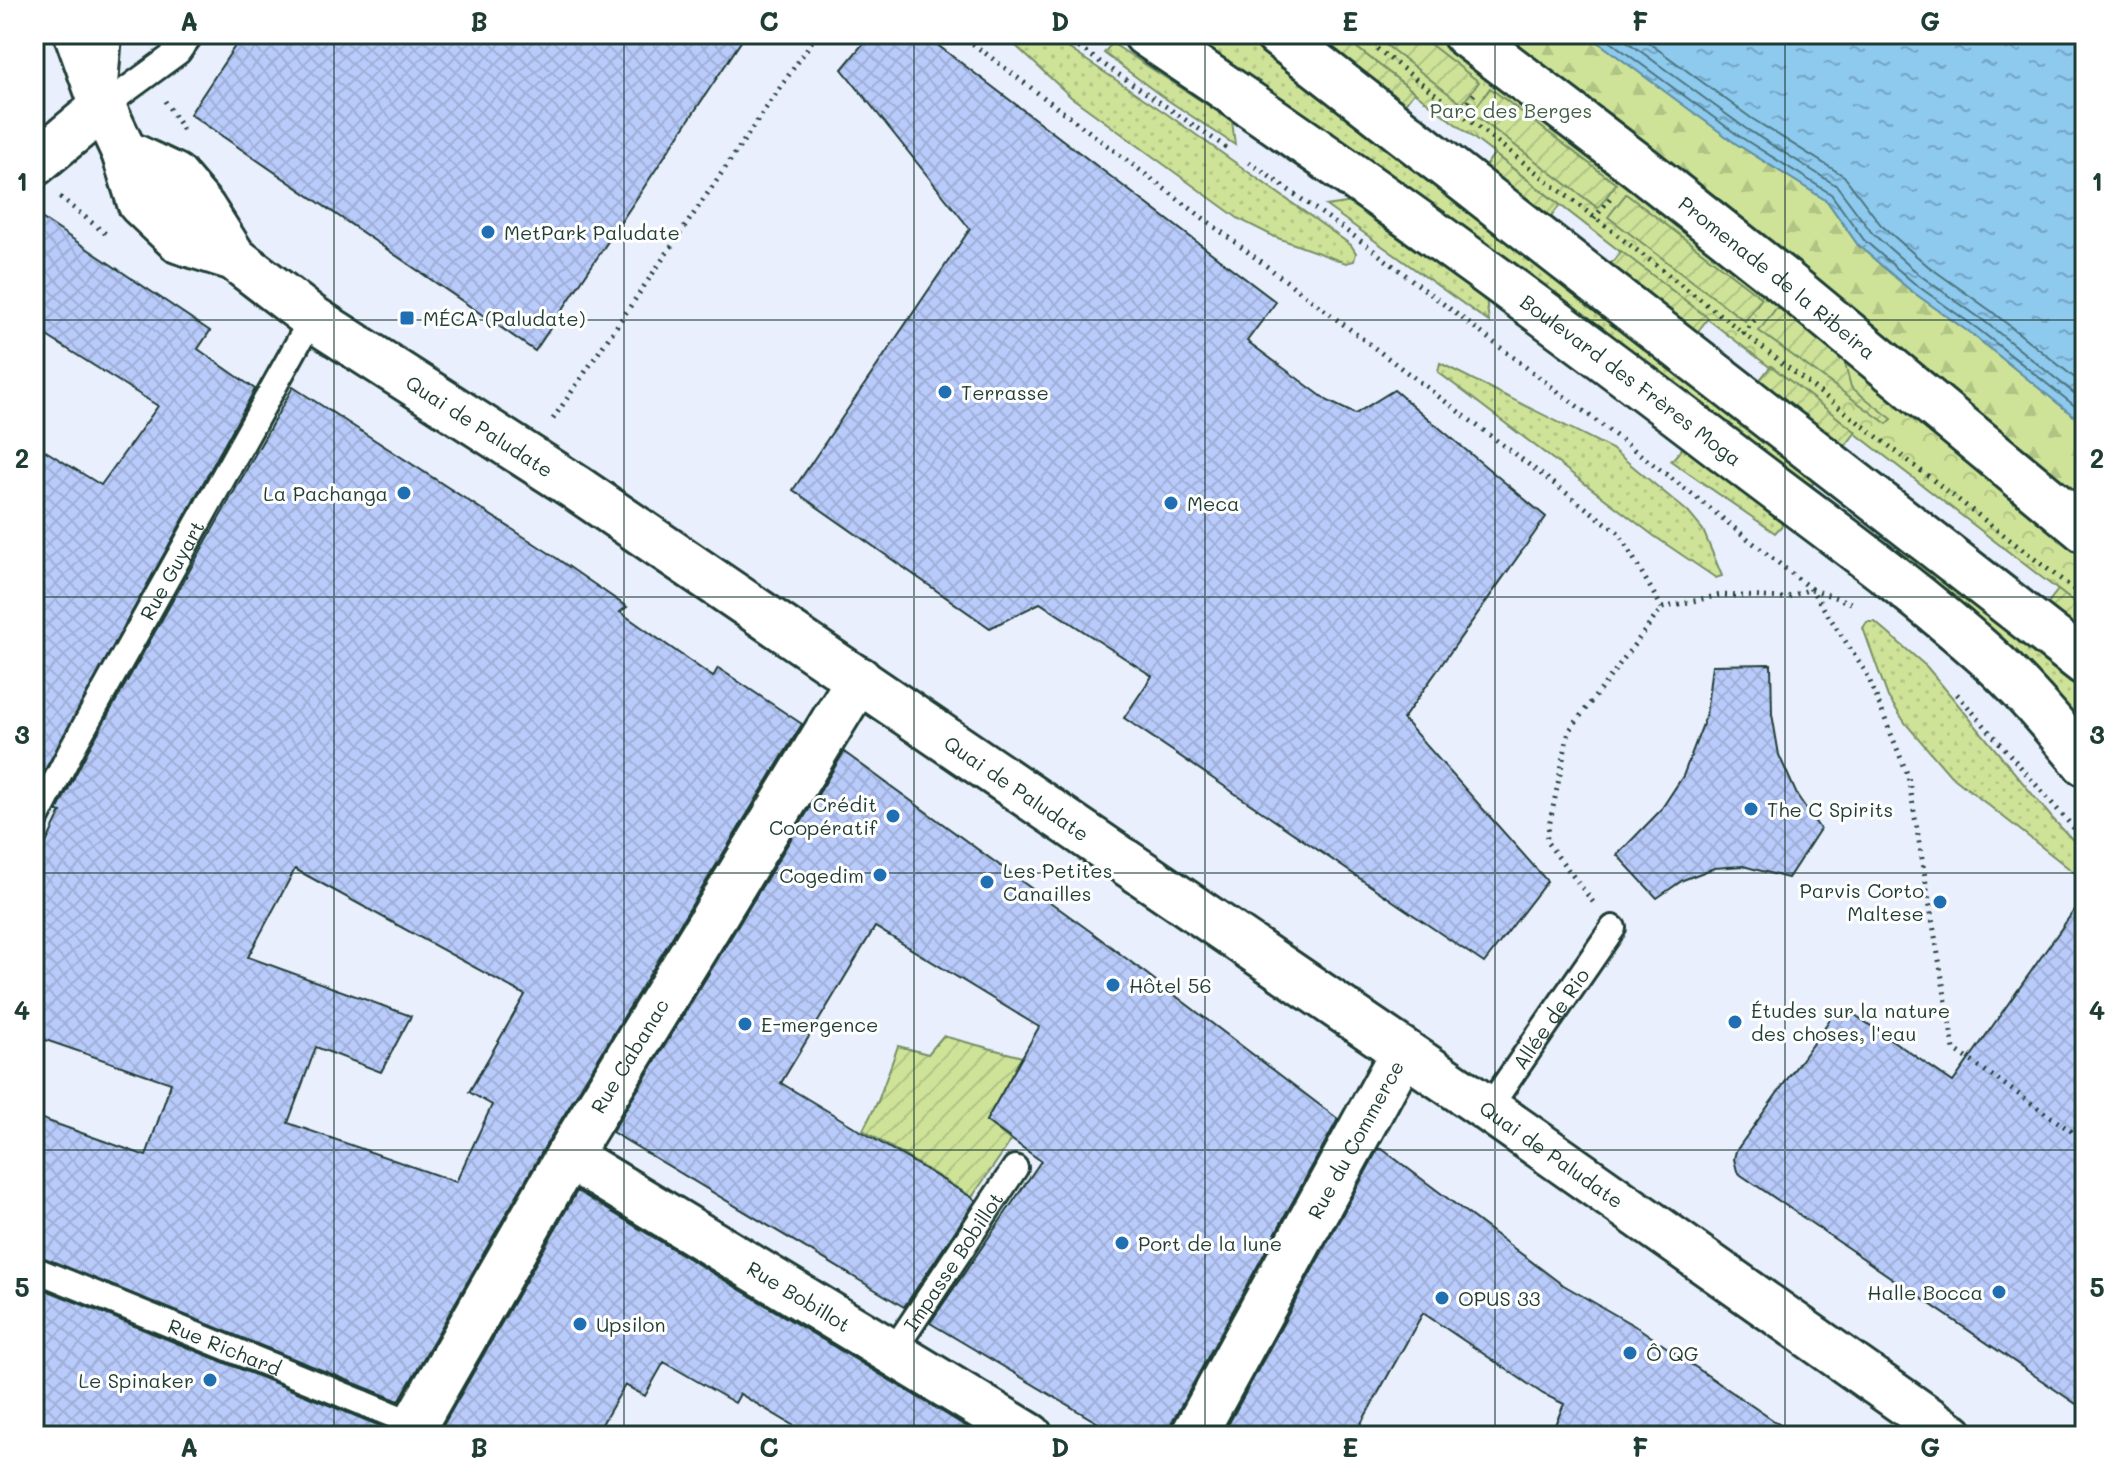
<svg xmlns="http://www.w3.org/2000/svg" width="2119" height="1470" font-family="Mali,sans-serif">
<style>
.grass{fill:url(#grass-dots);stroke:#769066;stroke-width:2}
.forest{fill:url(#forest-firs);stroke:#769066;stroke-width:2}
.park{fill:url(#park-crowns);stroke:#769066;stroke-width:2}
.garden{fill:url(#garden-furrows);stroke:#769066;stroke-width:2}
.water{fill:url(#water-ripples);stroke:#6291a4;stroke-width:2}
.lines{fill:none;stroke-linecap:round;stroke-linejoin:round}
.shore{stroke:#4b757e;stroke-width:2}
.building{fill:url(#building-cross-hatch);stroke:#1f3d34;stroke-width:2;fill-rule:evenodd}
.lane-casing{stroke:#1f3d34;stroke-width:30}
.street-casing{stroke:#1f3d34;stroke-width:50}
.secondary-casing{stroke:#1f3d34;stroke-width:50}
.primary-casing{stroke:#1f3d34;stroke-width:50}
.path{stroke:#1f3d34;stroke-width:5;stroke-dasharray:2 6;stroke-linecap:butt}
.lane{stroke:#fff;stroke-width:24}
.street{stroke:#fff;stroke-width:44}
.secondary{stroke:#fff;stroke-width:44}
.primary{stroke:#fff;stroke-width:44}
.grid{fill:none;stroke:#1f3d34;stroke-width:2;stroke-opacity:0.55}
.poi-dot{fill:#1f6fb2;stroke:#fff;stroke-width:3}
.labels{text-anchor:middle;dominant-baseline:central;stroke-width:6;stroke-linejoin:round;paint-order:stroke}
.park-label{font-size:20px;fill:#425e48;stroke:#fff}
.poi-label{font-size:20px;fill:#1f3d34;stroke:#fff;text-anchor:start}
.street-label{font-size:20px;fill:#1f3d34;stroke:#fff}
.neatline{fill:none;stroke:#1f3d34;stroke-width:3}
.grid-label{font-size:26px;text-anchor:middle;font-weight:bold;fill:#1f3d34}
</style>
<defs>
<pattern id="grass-dots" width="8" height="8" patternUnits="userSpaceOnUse" patternTransform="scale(2)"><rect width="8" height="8" fill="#cee398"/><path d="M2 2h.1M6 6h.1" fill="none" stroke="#b0c484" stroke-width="1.8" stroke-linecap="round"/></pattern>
<pattern id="forest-firs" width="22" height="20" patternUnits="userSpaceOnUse" patternTransform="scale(2)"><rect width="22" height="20" fill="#cee398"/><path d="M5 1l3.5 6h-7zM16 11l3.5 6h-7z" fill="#b0c484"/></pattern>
<pattern id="park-crowns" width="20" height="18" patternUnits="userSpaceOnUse" patternTransform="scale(2)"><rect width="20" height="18" fill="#cee398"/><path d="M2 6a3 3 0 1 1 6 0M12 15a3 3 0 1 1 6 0" fill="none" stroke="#b0c484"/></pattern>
<pattern id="garden-furrows" width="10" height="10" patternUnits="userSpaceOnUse" patternTransform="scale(2)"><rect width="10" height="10" fill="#cee398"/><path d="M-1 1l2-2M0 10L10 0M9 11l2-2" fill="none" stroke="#b0c484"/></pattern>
<pattern id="water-ripples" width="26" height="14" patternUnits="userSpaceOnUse" patternTransform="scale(2)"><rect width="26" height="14" fill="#8ec9ee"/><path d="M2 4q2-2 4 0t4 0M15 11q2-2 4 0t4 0" fill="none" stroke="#73a4c2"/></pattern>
<pattern id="building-cross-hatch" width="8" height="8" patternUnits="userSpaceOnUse" patternTransform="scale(2)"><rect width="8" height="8" fill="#b9cbfb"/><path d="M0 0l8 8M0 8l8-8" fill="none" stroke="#9fafd8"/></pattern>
</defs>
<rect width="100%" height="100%" fill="#eaeffe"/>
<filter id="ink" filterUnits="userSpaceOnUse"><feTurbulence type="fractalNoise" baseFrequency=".0125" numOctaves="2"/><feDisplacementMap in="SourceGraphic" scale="16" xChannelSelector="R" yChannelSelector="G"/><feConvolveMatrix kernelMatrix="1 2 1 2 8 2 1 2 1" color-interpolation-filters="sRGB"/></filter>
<g filter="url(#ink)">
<path class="grass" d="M1003 34H1047L1167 114 1351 245 1356 253 1354 261 1346 263 1275 237 1239 219 1071 97Z
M1177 34H1246L1816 478 1810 489Z
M1112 43 1232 121 1235 145 1160 95 1104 53Z
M1353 202 1486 297 1489 322 1326 206Z
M1440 363 1612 449 1688 512 1703 530 1722 576 1716 578 1654 536 1438 372Z
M1687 443 1785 522 1775 533 1671 461Z
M1903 545 2085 687V734L1895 556Z
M1867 622H1875L1927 667 2052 818 2085 853V881L1950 775 1906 724 1888 697 1863 628Z"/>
<path class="forest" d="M1484 34H1587L1735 143 1827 201 1858 245 1910 290 1973 335 2085 425V507Z"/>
<path class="park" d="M1339 34H1484L2085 507V611Z"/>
<path class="garden" d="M1318 34H1339L1414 92 1403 106 1314 38Z
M1372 34H1417L1479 82 1462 104Z
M1490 88 1616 184 1598 208 1472 113Z
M1494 154 1560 205 1548 221 1483 169Z
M1626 194 1762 298 1745 321 1608 217Z
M1621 251 1708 318 1695 335 1608 267Z
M1777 307 1843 356 1851 387 1892 419 1887 424 1759 331Z
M1771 366 1856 432 1843 449 1758 382Z
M2058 590 2085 611V634L2047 604Z
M943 1036 1022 1057 986 1121 1011 1141 972 1197 863 1130 878 1101 898 1046 928 1054Z"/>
<path class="water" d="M1587 34H2085V425L1973 335 1910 290 1858 245 1827 201 1735 143Z"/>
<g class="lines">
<path class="shore" d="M1600 34 1739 136 1831 194 1864 240 1915 284 1978 329 2085 414
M1617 34 1745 128 1837 186 1872 233 1921 276 1984 321 2085 402
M1637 34 1751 118 1844 176 1881 225 1928 266 1991 311 2085 386"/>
</g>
<path class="building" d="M243 34H746L535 351 190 114Z
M871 34H923L1276 302 1247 341 1328 401 1355 414 1394 390 1546 517 1403 719 1547 881 1484 963 1124 718 1152 676 1040 603 990 628 793 490 970 229 842 69Z
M34 213 210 331 198 349 255 389 34 790V444L101 485 158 406 34 328Z
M293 387 549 553 627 607 620 612 713 677 718 668 802 724 547 1143 399 1401 34 1254V1116L146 1156 171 1083 34 1036V868L61 812 57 811 86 754ZM295 869 525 995 469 1092 492 1105 456 1182 288 1123 316 1047 381 1072 411 1016 248 957Z
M1771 664 1772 714 1779 755 1797 795 1820 829 1788 878 1743 866 1714 868 1683 880 1657 898 1617 855 1660 811 1683 776 1706 716 1712 665Z
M844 752 1094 934 1338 1119 1171 1424 1168 1436H1120L930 1323 1041 1161 986 1121 1039 1027 875 927 781 1083 976 1200 904 1307 612 1132Z
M2085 895V1410L1741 1175 1737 1171 1734 1159 1736 1151 1833 1015 1843 1012 1852 1013 1953 1082Z
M1378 1149H1382L1560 1283 1640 1329 1796 1436H1550L1564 1404 1543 1394 1423 1313 1354 1436H1222Z
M577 1191 982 1436H811L740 1394 735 1403 664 1362 645 1396 625 1385 595 1436H437Z
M34 1285 385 1428 383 1436H34Z"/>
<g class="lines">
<defs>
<g id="lane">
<path d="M105 85 109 34"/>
<path d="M103 107 178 52 191 34"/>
<path id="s1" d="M34 823 73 747 312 318"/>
<path id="s2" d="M1488 1109 1613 928"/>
<path id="s3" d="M34 1269 415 1424"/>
<path id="s4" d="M892 1353 1015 1168"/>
</g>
<g id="street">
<path id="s5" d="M1465 34 1637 165 1784 281 2085 530"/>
<path d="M34 164 103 107"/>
<path id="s6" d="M568 1156 1030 1436"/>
<path id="s7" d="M408 1436 568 1156 859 679"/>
<path id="s8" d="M1193 1436 1403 1052"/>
</g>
<g id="secondary">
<path id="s9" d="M77 34 103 107 124 152 140 203 180 241 234 258 312 318 575 487 1488 1109 1952 1436"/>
<path d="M124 152 175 176 203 209 234 258"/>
</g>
<g id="primary">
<path id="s10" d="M1146 34C1345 167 1540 308 1730 454 1816 520 1906 583 1987 656 2023 688 2054 726 2085 763"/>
<path d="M1277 34 2085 663"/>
</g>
</defs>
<use href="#lane" class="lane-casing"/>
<use href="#street" class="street-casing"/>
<use href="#secondary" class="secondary-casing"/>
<use href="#primary" class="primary-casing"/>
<path class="path" d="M960 34 1619 533 1662 608
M1059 34 1230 150
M1358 34 2085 598
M165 101 183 130
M1459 115 1474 94
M1249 162 1365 244 1688 491 1811 589 1867 674 1908 776 1954 1049 2085 1141
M60 197 106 234
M1594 219 1610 198
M1743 334 1757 317
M553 419 817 34
M1957 694 2085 841
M1593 902 1546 841 1569 731 1662 608 1720 595 1785 598 1811 589 1851 603"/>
<use href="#lane" class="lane"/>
<use href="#street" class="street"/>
<use href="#secondary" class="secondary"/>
<use href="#primary" class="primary"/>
</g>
</g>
<path class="grid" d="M334 34V1436M624 34V1436M914 34V1436M1205 34V1436M1495 34V1436M1785 34V1436M34 320H2085M34 597H2085M34 873H2085M34 1150H2085"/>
<g class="poi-dot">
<circle cx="488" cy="232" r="8"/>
<rect x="399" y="310" width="16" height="16" rx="4"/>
<circle cx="945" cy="392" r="8"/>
<circle cx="404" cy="493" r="8"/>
<circle cx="1171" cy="503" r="8"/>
<circle cx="1751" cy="809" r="8"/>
<circle cx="893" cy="816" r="8"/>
<circle cx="880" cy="875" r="8"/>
<circle cx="987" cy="882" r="8"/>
<circle cx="1940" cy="902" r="8"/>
<circle cx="1113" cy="985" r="8"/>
<circle cx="1735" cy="1022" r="8"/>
<circle cx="745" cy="1024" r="8"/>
<circle cx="1122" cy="1243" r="8"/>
<circle cx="1999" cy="1292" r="8"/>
<circle cx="1442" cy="1298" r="8"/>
<circle cx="580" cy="1324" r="8"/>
<circle cx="1630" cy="1353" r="8"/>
<circle cx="210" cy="1380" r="8"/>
</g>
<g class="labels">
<g class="park-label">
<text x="1511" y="110">Parc des Berges</text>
</g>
<g class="poi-label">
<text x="504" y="232">MetPark Paludate</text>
<text x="423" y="318">MÉCA (Paludate)</text>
<text x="961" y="392">Terrasse</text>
<text x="388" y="493" text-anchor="end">La Pachanga</text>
<text x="1187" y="503">Meca</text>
<text x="877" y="804" text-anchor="end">Crédit<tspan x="877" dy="23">Coopératif</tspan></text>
<text x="1767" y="809">The C Spirits</text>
<text x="1003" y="870">Les Petites<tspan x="1003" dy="23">Canailles</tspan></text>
<text x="864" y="875" text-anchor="end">Cogedim</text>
<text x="1924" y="890" text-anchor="end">Parvis Corto<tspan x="1924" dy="23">Maltese</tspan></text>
<text x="1129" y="985">Hôtel 56</text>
<text x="1751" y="1010">Études sur la nature<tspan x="1751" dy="23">des choses, l'eau</tspan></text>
<text x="761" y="1024">E-mergence</text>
<text x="1138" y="1243">Port de la lune</text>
<text x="1983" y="1292" text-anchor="end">Halle Bocca</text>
<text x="1458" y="1298">OPUS 33</text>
<text x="596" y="1324">Upsilon</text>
<text x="1646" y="1353">Ô QG</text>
<text x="194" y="1380" text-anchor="end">Le Spinaker</text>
</g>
<g class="street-label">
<text stroke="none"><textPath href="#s5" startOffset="396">Promenade de la Ribeira</textPath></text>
<text stroke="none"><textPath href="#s10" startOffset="596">Boulevard des Frères Moga</textPath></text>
<text stroke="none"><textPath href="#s9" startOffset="590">Quai de Paludate</textPath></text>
<text stroke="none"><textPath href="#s1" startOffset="288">Rue Guyart</textPath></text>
<text stroke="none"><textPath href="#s9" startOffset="1238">Quai de Paludate</textPath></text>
<text stroke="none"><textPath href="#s2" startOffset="110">Allée de Rio</textPath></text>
<text stroke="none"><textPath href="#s7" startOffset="440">Rue Cabanac</textPath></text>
<text stroke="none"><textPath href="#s8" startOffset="338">Rue du Commerce</textPath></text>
<text stroke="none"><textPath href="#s9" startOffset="1886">Quai de Paludate</textPath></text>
<text stroke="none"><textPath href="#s4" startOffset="110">Impasse Bobillot</textPath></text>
<text stroke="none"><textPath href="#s6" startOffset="270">Rue Bobillot</textPath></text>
<text stroke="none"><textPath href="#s3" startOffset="206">Rue Richard</textPath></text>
</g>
</g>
<rect width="2119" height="1470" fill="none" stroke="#fff" stroke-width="88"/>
<rect x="44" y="44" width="2031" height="1382" class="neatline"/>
<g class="grid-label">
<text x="189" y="31">A</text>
<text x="479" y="31">B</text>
<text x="769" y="31">C</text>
<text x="1060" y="31">D</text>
<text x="1350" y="31">E</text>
<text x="1640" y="31">F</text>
<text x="1930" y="31">G</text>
<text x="22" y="191">1</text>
<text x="2097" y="191">1</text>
<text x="22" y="468">2</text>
<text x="2097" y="468">2</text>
<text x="22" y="744">3</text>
<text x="2097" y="744">3</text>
<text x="22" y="1020">4</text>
<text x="2097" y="1020">4</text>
<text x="22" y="1297">5</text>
<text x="2097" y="1297">5</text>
<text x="189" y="1457">A</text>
<text x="479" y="1457">B</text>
<text x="769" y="1457">C</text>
<text x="1060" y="1457">D</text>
<text x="1350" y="1457">E</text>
<text x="1640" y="1457">F</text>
<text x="1930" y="1457">G</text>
</g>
</svg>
